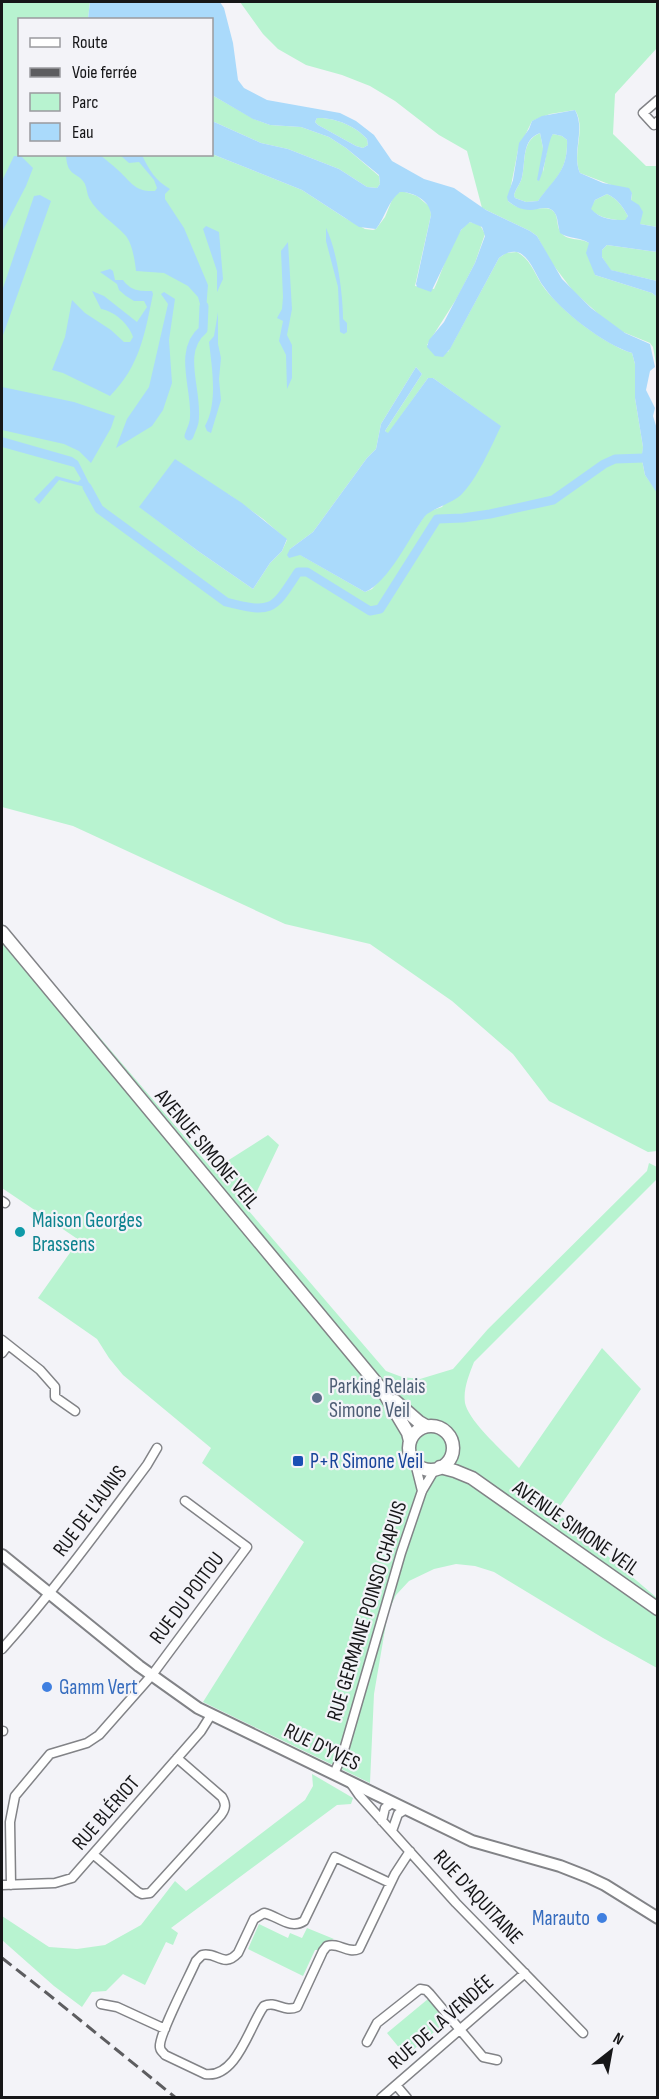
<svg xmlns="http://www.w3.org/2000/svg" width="659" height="2099" font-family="'Sofia Sans Condensed',sans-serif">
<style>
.green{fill:#b8f3d0;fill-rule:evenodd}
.water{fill:#aadafb;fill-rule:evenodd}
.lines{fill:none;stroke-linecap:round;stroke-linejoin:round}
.canal{stroke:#aadafb;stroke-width:9}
.minor-casing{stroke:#828387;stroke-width:11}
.tertiary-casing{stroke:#828387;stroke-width:14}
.secondary-casing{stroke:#828387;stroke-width:15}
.minor{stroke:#fff;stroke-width:8}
.tertiary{stroke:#fff;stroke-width:10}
.secondary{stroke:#fff;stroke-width:12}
.rail{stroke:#5d5d60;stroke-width:3;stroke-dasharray:12 6;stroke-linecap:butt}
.culture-dot{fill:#0f9aa8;stroke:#f3f3f8;stroke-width:2}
.service-dot{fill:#5c6f8a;stroke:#f3f3f8;stroke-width:2}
.transit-dot{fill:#1a4fb4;stroke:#f3f3f8;stroke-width:2}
.shop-dot{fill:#3f7fe0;stroke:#f3f3f8;stroke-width:2}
.labels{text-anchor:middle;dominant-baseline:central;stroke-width:4.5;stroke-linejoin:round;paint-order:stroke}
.street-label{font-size:21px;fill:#161618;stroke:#f3f3f8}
.culture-label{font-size:21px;fill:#0d838f;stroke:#f3f3f8;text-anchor:start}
.service-label{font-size:21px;fill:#4e5e75;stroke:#f3f3f8;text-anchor:start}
.transit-label{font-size:21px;fill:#164399;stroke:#f3f3f8;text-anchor:start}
.shop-label{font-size:21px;fill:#366cbe;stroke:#f3f3f8;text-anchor:start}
</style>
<rect width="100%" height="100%" fill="#f3f3f8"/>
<path class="green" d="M2 2H90L88 19 20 20V154H212L302 190 345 218 365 229 373 230 376 229 385 217 392 200 396 194 402 191 417 196 430 207 431 215 415 286 434 289C443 271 453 231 470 222L480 225 485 234 475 263 457 298 427 345 448 352 499 258 506 253 517 252C532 260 535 276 545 289 563 312 605 345 632 353L635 364V398L643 447 642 460 645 475 658 493 657 1151 648 1152 549 1101 513 1054 452 1001 370 944 285 924 73 826 2 807ZM416 367 422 374 385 431 388 434 428 378H433L500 426 442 507 427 512 388 571 372 589 365 592 290 549 313 532 367 458 376 449 381 424ZM228 494 263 519 287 540 282 551 270 563 253 589 198 551 140 507Z
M240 2H657V48L615 94 613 134 646 166H657V227L640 224 631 201 632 193 580 173C571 153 587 129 575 110L550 114 532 121 518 150 508 201C525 216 544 204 552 210 559 215 556 225 560 231 566 242 580 237 589 243L595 275 652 293 657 297V401L656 364 653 347 650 343 623 332 604 319 573 291 551 262 537 236 530 231 482 208 467 151 439 135 395 101 370 86 342 75 306 65 278 49 263 34Z
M212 95 254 119 270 125 301 127 329 137 346 148 379 176 380 184 377 188 367 187 339 169 288 149 261 143 212 121Z
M317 118C334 117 356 126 367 139L368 145 363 148 356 146 318 125 315 122Z
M540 133 543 148V172L549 139 553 134 562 136 567 140C568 171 555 179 538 201L526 202 515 198 514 195C516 188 521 183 522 177 526 161 521 141 540 133Z
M607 194C618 199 622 206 628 216L625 221C612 219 600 219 590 209L595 200Z
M607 245 657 252V281L610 270 602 257V250Z
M2 923 213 1170 268 1135 279 1145 248 1210 386 1371 402 1377 420 1379 453 1369 488 1329 647 1171 649 1163 657 1167V1179L474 1362C469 1375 463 1389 465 1403 469 1422 505 1453 519 1468L602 1348 641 1389 556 1512 657 1598V1668L603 1638 494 1572 475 1566 456 1564 434 1569 409 1581 396 1595 388 1612 374 1694 370 1783 203 1702 304 1542 202 1463 211 1448 123 1375 109 1358 97 1339 38 1298 79 1240 2 1188Z
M312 1774 353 1798 351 1804 337 1805 171 1928 178 1933 173 1945 166 1942 145 1985 123 1974 106 1991 92 1992 82 2007 54 1986 2 1940V1916L49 1947 77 1949 105 1945 141 1925 175 1881 186 1891 305 1800 313 1786Z
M259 1924 288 1938 290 1933 302 1938 307 1928 334 1939 325 1942 318 1950H315L303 1976 248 1949Z
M428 1999 447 2021 406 2056 387 2033Z"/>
<path class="water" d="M90 2H220L224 8 233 43 238 80 244 88 267 100 340 113 356 121 374 135 392 161 424 179 454 188 486 210 530 231 537 236 562 279 591 308 625 333 650 344 655 367 650 371 646 390 655 408 653 416 657 429V493L645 475 642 460 630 458 629 456 642 454 643 447 635 398V364L632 353C605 345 560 311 544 287 536 277 532 260 520 253 513 250 505 253 499 258L450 349 443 357 435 356 427 347 429 340 444 322 475 263 485 236 482 227 470 222 461 230 431 292 417 287 416 284 431 215C430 200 413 192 400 192 388 201 385 218 376 229L359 227 302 190 212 154V121L261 143 288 149 339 169 367 187 377 188 380 184 379 175 346 148 329 137 301 127 270 125 253 119 212 95V20L88 19ZM317 118C334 117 356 126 367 139L368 145 363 148 356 146 318 125 315 122Z
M575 110C586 130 571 153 580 173L603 183 629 188 632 193 631 200 639 205 643 212 640 224 657 227V252L607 245 602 250V257L611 270 657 281V297L652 293 595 275 586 253 589 243C580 237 569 239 560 233 558 227 558 220 556 215 550 203 539 210 530 210 521 210 514 206 508 201L507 197 513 180 519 143 529 129 532 121 542 116ZM540 133 543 148 537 180 539 181C545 170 548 140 553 134L562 136 567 140C568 172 554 178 538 201L526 202 515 198 514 195C516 188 521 183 522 177 526 161 521 140 540 133ZM607 194C618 199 622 206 628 216L625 220C612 220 600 219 591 209L595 200Z
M66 155H100C106 160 113 165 119 171 132 183 135 192 155 191L157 188 154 180 139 162 129 163 120 155H142C149 170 156 181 170 189L165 194V199L184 228 208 285 205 322 198 297 188 286 164 273 136 271C135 261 132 242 125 235 113 222 98 214 89 198 87 194 87 189 85 184 78 171 67 178 66 155Z
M14 156H21L33 168 26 186 2 232V181Z
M40 195 51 201 2 338V291L34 196Z
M206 226 219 232 223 279 217 292V271L203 229Z
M326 228C337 250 343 294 343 319L347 323V332L344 334 340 332 338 287 326 241Z
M288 242 292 309 287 335 292 345V378L287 389 286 355 279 341 283 321 277 318 282 309 283 297 281 251Z
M110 269 113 271 115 280H123C131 291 139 291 152 291L153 294C145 333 140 366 110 396L63 373 52 370 65 337 72 300 85 313 111 330 124 342H130L133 337C129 324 114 311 101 309L92 291 104 296 137 322 147 307 144 301H134L126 296 119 290 117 284 100 272Z
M164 292 175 299 169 340 172 383 163 410 152 426 116 448 127 419 149 387 168 304 161 294Z
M218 312V344L221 358 219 379 221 400 211 433 207 431 205 426C218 403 212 368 209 342L214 336Z
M416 367 422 374 385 431 388 433 428 378H433L501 426C491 447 477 479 461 495 452 503 430 510 425 516 409 537 389 582 365 592L300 555 289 558 287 555 290 549 313 532 367 458 376 449 381 424Z
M2 387 74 402 115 416 111 428 91 463 79 451 64 444 2 430Z
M2 437 72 457 78 461 99 503 85 487 59 480 39 504 34 499 56 476 78 482 81 479 74 467 2 447Z
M175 459 242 503 287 539 282 551 270 563 253 589 198 551 139 507Z"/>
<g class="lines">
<path class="canal" d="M189 436C190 432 193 427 194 422 199 393 176 352 203 330L204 306
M87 487 99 509 226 602C273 614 273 610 298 572H307L370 611 380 609 437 519 463 518 490 514 553 500 604 464 615 459 644 458"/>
<defs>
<path id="minor" d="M658 100 643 113 654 125 658 121
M2 1201 5 1203
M2 1340 40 1370 55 1387V1397L75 1411
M2 1353 8 1345
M415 1463 422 1491
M2 1649C54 1591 100 1528 147 1465L157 1448
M2 1731H3
M334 1774 344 1750 401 1553 422 1491 435 1469
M350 1782 359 1795 456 1903 583 2033
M382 1821 385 1808 392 1803
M392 1831 398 1814 406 1809
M94 1855 138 1892 142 1894 150 1893 221 1815C226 1808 226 1804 222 1797L177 1758
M390 1883 335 1857 304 1921C290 1930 278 1916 264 1913L254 1919 238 1953C223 1969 217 1951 202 1955L196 1961C190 1975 158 2036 160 2047 160 2051 163 2052 165 2055L205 2074C237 2079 250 2024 264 2006 276 2000 284 2013 297 2007L323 1951 327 1946C339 1942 347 1954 359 1949L395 1874 410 1851
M2 1885 55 1883 72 1878 201 1731 211 1715
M11 1885 10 1822 15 1796 50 1754 87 1743 99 1735 152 1675 247 1547 185 1501
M101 2004 117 2007 165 2029
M367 2042 377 2023 420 1989 426 1990 430 1994 483 2057 497 2060
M396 2085 407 2098
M381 2098 525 1973"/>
<path id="tertiary" d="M2 1555 139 1666 198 1708 472 1841 560 1866 588 1877 605 1885 658 1918"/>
<path id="secondary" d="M2 932 383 1391 408 1433 410 1441
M395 1401 419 1422 426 1426
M409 1448a22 22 0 1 1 44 0a22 22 0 1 1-44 0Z
M440 1467 455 1471 472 1478 658 1609"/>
</defs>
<use href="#minor" class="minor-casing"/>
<use href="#tertiary" class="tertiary-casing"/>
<use href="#secondary" class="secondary-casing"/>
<use href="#minor" class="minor"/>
<use href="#tertiary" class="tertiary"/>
<use href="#secondary" class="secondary"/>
<path class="rail" d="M2 1958 48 1994 176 2098"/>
</g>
<circle class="culture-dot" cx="20" cy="1232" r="6"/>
<circle class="service-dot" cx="317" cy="1398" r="6"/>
<rect class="transit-dot" x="292" y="1455" width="12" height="12" rx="3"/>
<g class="shop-dot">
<circle cx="47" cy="1687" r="6"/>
<circle cx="602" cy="1918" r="6"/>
</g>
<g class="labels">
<g class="street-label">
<text transform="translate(207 1149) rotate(50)">AVENUE SIMONE VEIL</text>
<text transform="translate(90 1511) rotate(-53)">RUE DE L'AUNIS</text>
<text transform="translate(576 1528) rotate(35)">AVENUE SIMONE VEIL</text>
<text transform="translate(187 1598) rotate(-53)">RUE DU POITOU</text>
<text transform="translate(367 1611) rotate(-73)">RUE GERMAINE POINSO CHAPUIS</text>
<text transform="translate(322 1747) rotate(26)">RUE D'YVES</text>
<text transform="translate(106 1813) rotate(-49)">RUE BLÉRIOT</text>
<text transform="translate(478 1897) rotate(47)">RUE D'AQUITAINE</text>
<text transform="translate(441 2022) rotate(-41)">RUE DE LA VENDÉE</text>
</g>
<g class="culture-label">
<text x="32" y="1220">Maison Georges<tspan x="32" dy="24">Brassens</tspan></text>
</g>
<g class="service-label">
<text x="329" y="1386">Parking Relais<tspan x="329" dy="24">Simone Veil</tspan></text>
</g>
<g class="transit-label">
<text x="310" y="1461">P+R Simone Veil</text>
</g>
<g class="shop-label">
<text x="59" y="1687">Gamm Vert</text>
<text x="590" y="1918" text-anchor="end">Marauto</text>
</g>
</g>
<rect width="659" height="2099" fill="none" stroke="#161618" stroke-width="6"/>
<rect x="18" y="18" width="195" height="138" fill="#f3f3f8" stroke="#9b9b9e" stroke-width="1.5"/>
<rect x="30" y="38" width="30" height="9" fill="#ffffff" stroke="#9b9b9e" stroke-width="1.5"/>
<text x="72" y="48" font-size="18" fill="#161618">Route</text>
<rect x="30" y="68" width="30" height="9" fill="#5d5d60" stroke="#9b9b9e" stroke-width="1.5"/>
<text x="72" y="78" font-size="18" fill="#161618">Voie ferrée</text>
<rect x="30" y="93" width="30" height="18" fill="#b8f3d0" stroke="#9b9b9e" stroke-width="1.5"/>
<text x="72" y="108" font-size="18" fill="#161618">Parc</text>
<rect x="30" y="123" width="30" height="18" fill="#aadafb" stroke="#9b9b9e" stroke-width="1.5"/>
<text x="72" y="138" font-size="18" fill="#161618">Eau</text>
<g transform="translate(611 2051) rotate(31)" stroke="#f3f3f8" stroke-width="4.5" paint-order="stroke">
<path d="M0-4.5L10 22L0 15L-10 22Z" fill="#161618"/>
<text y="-9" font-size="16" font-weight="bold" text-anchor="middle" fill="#161618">N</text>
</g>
</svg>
